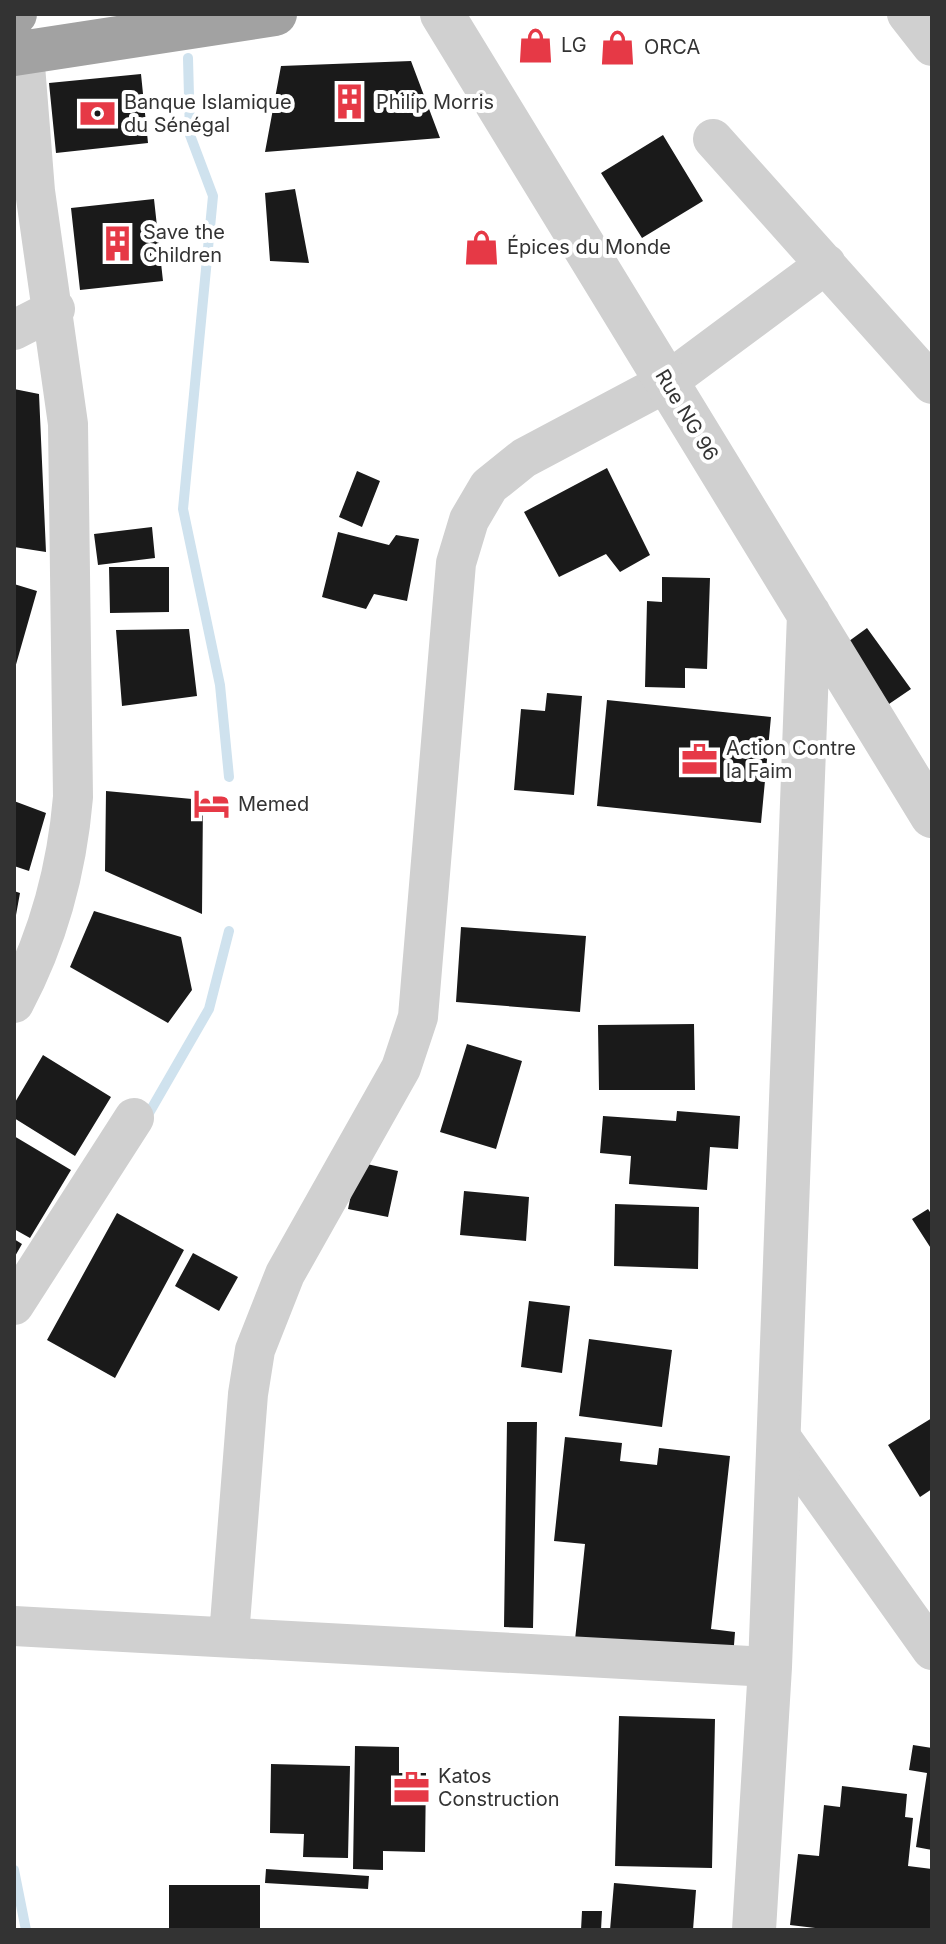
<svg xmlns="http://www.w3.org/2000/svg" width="946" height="1944" font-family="Inter,sans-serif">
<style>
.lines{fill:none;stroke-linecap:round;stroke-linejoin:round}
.stream{stroke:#cfe2ee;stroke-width:10}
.building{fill:#1a1a1a}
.minor{stroke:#d0d0d0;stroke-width:40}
.tertiary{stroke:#d0d0d0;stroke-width:44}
.trunk{stroke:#a2a2a2;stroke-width:44}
.labels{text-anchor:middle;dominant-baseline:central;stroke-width:8;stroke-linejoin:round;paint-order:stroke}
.poi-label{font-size:20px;fill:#333;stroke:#fff;text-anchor:start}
.street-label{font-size:20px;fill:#333;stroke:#fff}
</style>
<rect width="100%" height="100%" fill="#fff"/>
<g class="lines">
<path class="stream" d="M188 58 190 135 213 196 183 509 220 685 229 777
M145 1120 209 1009 229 931
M14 1870 26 1930"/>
</g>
<path class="building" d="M411 61 440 138 265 152 281 66Z
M141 74 148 143 56 153 49 83Z
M663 135 703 201 642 238 601 173Z
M295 189 309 263 270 261 265 193Z
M154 199 163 281 80 290 71 208Z
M14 389 39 394 46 552 14 547Z
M607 468 650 555 620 572 606 554 559 577 524 512Z
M357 471 380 481 362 527 339 517Z
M152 527 155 558 98 565 94 534Z
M338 532 389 545 396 535 419 539 407 601 374 594 366 609 322 597Z
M109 567H169V612L110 613Z
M662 577 710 578 707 669 685 668V688L645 687 647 601 662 602Z
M14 584 37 591 15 668H14Z
M867 628 911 689 889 704 845 644Z
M189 629 197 696 122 706 116 630Z
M547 693 582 696 574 795 514 790 521 709 545 711Z
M607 700 771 717 761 823 597 806Z
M106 791 203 800 202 914 105 871Z
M14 801 46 813 29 871 14 866Z
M14 891 20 893 16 915H14Z
M94 911 181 937 192 990 168 1023 70 967Z
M461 927 586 936 580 1012 456 1002Z
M694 1024 695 1090H599L598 1025Z
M467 1044 522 1061 496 1149 440 1132Z
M43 1055 111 1097 75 1156 14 1118V1104Z
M677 1111 740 1116 738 1149 710 1147 707 1190 629 1184 631 1156 600 1153 603 1116 676 1121Z
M14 1136 71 1170 30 1238 14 1229Z
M358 1162 398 1171 388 1217 348 1209Z
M464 1191 529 1197 526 1241 460 1235Z
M615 1204 699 1207 698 1269 614 1266Z
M928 1209 932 1215V1250L912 1219Z
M117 1213 184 1250 115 1378 47 1340Z
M14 1239 22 1244 14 1258Z
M193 1253 238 1277 219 1311 175 1286Z
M529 1301 570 1306 562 1373 521 1367Z
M589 1339 672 1350 662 1427 579 1416Z
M932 1418V1489L920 1497 888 1445Z
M507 1422H537L533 1628 504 1627Z
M565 1437 622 1443 620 1461 657 1465 659 1448 730 1456 711 1629 735 1632 733 1658 575 1640 585 1544 554 1541Z
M619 1716 715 1719 712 1868 615 1866Z
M913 1745 932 1748V1850L916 1847 927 1773 909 1770Z
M355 1746 399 1747V1773H426L425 1852 383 1851V1870L353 1869Z
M271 1764 350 1766 348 1858 303 1857 304 1834 270 1833Z
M842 1786 907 1794 905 1817 913 1818 908 1866 932 1869V1930H832L790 1925 798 1854 819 1856 824 1805 840 1807Z
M266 1869 369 1876 368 1889 265 1883Z
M614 1883 696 1890 693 1930H610Z
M169 1885H260V1930H169Z
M582 1911H602L601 1930H581Z"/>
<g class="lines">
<path class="minor" d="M907 14 932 46
M713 139 932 384
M14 330 55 309
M14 1003C48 939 67 868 73 797L68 424 35 191 24 53
M14 1305 134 1118
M777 1432 932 1650
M14 1626 770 1667
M229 1636 248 1394 255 1350 285 1274 401 1068 418 1017 456 563 469 520 489 486 524 458 667 382 826 264"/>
<path class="tertiary" d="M442 14 932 816
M754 1930 770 1667 809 614"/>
<path class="trunk" d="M14 14H15
M14 54 275 14"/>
</g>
<defs>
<symbol id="shop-bare" viewBox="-9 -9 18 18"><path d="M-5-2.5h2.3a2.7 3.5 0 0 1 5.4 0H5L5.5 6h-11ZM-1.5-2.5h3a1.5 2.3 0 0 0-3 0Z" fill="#e63946" stroke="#fff" stroke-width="2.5" paint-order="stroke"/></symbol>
<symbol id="building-bare" viewBox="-9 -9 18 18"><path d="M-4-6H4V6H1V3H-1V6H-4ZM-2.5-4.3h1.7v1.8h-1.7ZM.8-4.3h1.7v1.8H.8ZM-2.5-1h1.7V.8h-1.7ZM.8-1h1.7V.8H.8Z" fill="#e63946" stroke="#fff" stroke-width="2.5" paint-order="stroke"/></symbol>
<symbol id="bank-bare" viewBox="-9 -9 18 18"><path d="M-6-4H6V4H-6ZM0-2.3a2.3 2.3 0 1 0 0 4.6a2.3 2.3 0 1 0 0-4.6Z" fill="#e63946" stroke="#fff" stroke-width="2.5" paint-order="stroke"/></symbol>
<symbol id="office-bare" viewBox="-9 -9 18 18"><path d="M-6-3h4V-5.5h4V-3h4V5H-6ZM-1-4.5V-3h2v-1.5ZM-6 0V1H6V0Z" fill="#e63946" stroke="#fff" stroke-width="2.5" paint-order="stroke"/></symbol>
<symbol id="hotel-bare" viewBox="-9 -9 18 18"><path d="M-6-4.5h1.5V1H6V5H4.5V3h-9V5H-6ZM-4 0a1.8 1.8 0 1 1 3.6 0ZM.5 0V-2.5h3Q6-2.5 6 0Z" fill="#e63946" stroke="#fff" stroke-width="2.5" paint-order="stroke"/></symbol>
</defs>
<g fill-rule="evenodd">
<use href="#shop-bare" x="510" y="20" width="51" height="51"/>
<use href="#shop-bare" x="592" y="22" width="51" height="51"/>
<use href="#building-bare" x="324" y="76" width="51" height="51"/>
<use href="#bank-bare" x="72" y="88" width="51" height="51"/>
<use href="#building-bare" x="92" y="218" width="51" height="51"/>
<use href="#shop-bare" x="456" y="222" width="51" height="51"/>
<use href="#office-bare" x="674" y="734" width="51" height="51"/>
<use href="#hotel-bare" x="186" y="778" width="51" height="51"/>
<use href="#office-bare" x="386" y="1762" width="51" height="51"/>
</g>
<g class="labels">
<g class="poi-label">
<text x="561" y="45">LG</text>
<text x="644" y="47">ORCA</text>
<text x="124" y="102">Banque Islamique<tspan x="124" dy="23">du Sénégal</tspan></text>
<text x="376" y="102">Philip Morris</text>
<text x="143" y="232">Save the<tspan x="143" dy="23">Children</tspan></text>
<text x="507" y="247">Épices du Monde</text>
<text x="726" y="748">Action Contre<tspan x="726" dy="23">la Faim</tspan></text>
<text x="238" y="804">Memed</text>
<text x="438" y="1776">Katos<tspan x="438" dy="23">Construction</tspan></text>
</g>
<g class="street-label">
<text transform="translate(687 415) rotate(59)">Rue NG 96</text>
</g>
</g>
<rect width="946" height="1944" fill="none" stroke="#333333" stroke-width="32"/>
</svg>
